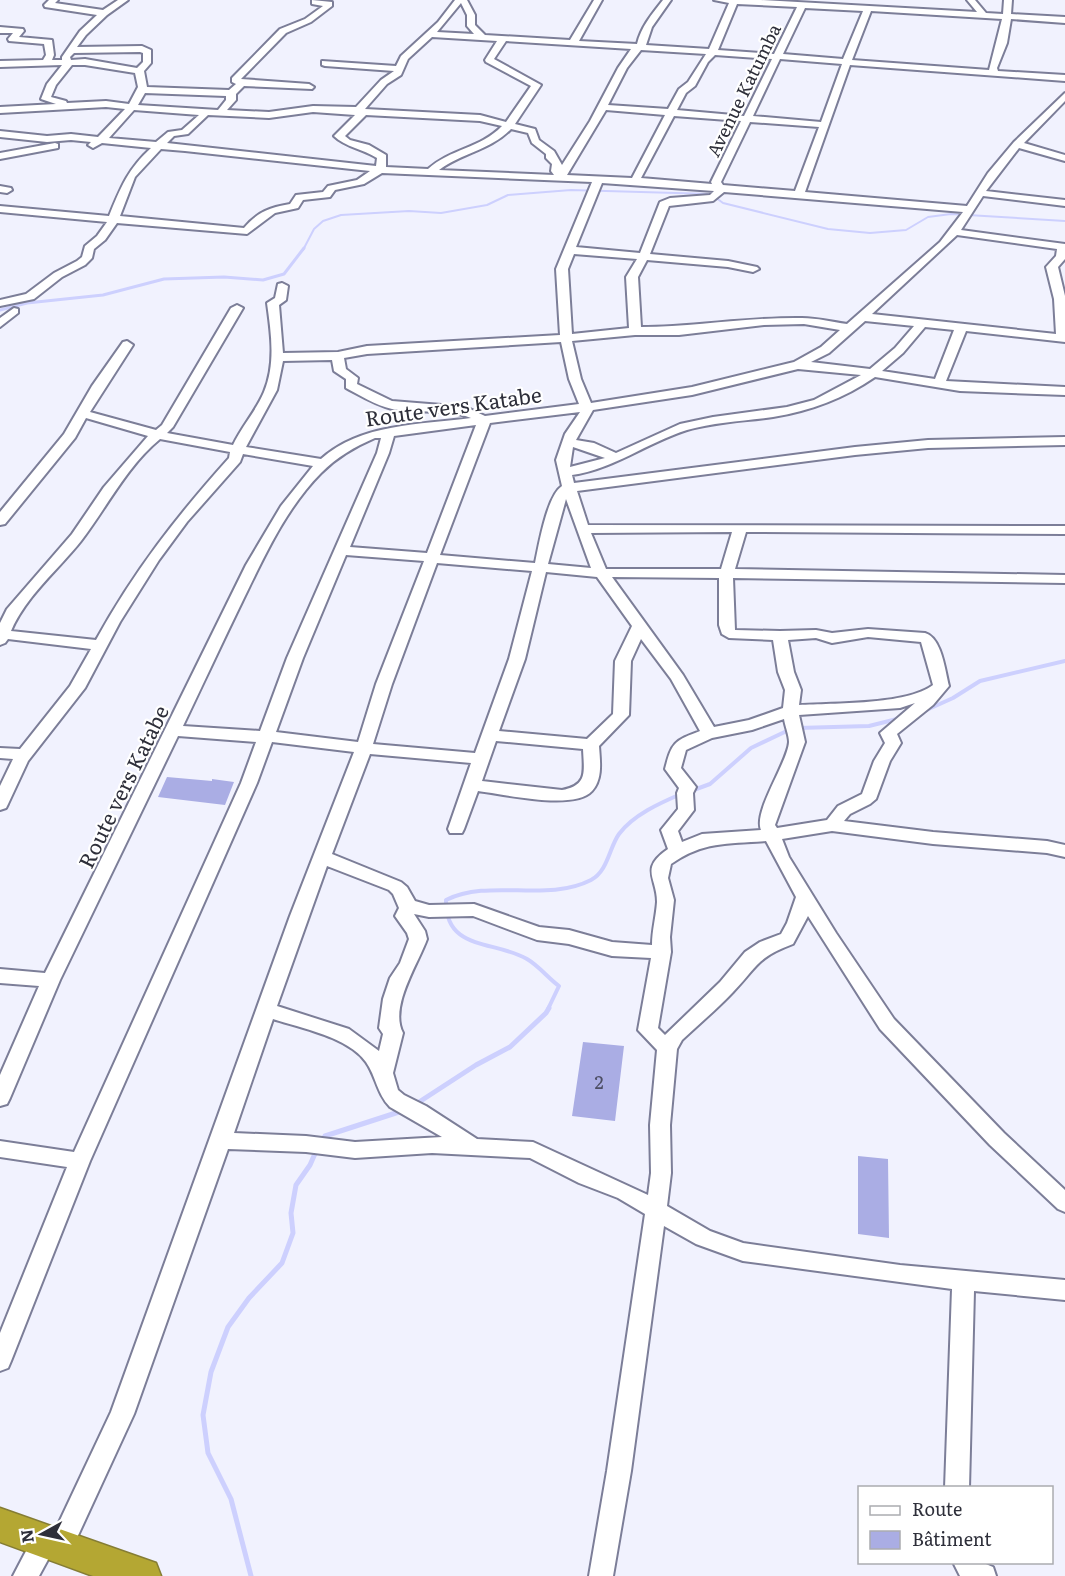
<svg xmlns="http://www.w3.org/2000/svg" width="1065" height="1576" font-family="Literata,serif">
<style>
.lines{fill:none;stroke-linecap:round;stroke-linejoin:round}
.stream-far3{stroke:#cdd0fe;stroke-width:2}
.stream-far2{stroke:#cdd0fe;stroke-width:3}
.stream-far1{stroke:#cdd0fe;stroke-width:4}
.stream{stroke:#cdd0fe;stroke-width:5}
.building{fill:#aaade4}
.minor-casing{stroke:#7c7e98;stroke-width:4}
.highway-casing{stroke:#857d35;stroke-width:3}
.minor{fill:#fff;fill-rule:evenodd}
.highway{fill:#b4a733;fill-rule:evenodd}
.labels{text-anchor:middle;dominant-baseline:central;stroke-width:4.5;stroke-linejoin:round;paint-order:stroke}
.far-street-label{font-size:18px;fill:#2e2f3a;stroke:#fff}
.number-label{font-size:18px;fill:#4d4e64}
.street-label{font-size:21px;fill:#2e2f3a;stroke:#fff}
</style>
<rect width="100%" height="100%" fill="#f1f2fe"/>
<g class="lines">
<path class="stream-far3" d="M303 250 314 229 323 221 341 215 409 211 441 213 487 205 508 195 571 190 711 194 723 203 828 229 870 233 906 230 928 217 951 214 1065 221"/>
<path class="stream-far2" d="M0 310 27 303 103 295 164 279 224 277 263 280 284 274 304 248"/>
<path class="stream-far1" d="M922 712 953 698 980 681 1065 661
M798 728 869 726 901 718
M691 791 710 784 751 748 791 729
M548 1009 559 986C548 978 539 966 527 959 494 940 445 951 446 900 491 878 546 903 591 880 608 871 609 848 619 834 633 815 660 803 681 794"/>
<path class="stream" d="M416 1104 476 1065 510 1047 546 1013 549 1008
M322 1140 325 1136 402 1111
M251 1576 231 1499 208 1453 203 1415 211 1372 228 1327 249 1298 282 1263 293 1233 291 1213 296 1185 310 1165 317 1149"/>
</g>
<path class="building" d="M167 777 212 781V779L234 782 225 805 158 797Z
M583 1042 624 1046 615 1121 572 1116Z
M858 1156 888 1159 889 1238 858 1234Z"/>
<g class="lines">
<defs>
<path id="minor" d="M49 0H58L55 3 103 10 118 0H128L107 15 86 35 77 47 142 46 151 50V63L144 71 147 87 229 90 236 84 232 82V78L280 29 305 19 323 6 312 4V0L332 2V6L311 22 286 33 241 79 309 84 314 87 312 89 244 86 236 94V100L227 110 269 112 313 106 356 107 381 80 394 71 325 66 322 65V61L396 66 401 56 438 22 455 0H467L475 15V25L485 35 570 40 594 0H602L579 41 637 44C641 27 652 14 663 0H671L652 27 646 45 709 49 729 3 714 0H761L977 12 967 0H975L986 13 1003 14 1004 0H1012L1011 14 1065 17V23L1011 19 1007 43 997 68 998 71 1065 75V81L850 65 805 192 967 206 988 173 1014 142 1065 93V101L1024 143 1065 155V161L1019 148 986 191 1065 200V206L983 196 961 230 1065 244V259L1058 267 1065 296V342L966 331 946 381 1065 387V395L960 391 875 377C843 399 810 411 773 417 744 421 714 422 687 430 646 443 614 469 572 475L574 483 855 447 928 440 1065 437V445L928 448 855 455 577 491 588 525 1065 526V534L746 532 735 569 1065 575V583L733 578 735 630 780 631 816 630 832 633 868 629 925 633C942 638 945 671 949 686L933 705 897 734 901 743 890 761 876 799 870 804 850 814 844 821 933 832 1047 841 1065 845V857L1047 853 933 844 832 831 782 839 789 857 836 933 894 1019 1004 1133 1065 1190V1212L1058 1209 990 1145 880 1029 808 916 793 944C756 958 758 966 733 992 717 1009 699 1024 682 1040L677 1049 670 1125 671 1173 667 1206 710 1231 743 1243 900 1265 1065 1280V1300L974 1291 969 1488H945L952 1289 743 1261 696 1244 664 1226 631 1471 613 1576H589L607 1471 645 1214 618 1198 579 1183 530 1158 432 1153 355 1158 306 1152 228 1149 134 1414 69 1555 60 1558 51 1554 39 1576H13L36 1532 45 1529 54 1533 111 1412 290 916 354 752 272 742 257 783 90 1161 11 1361 8 1368 0 1371V1333L67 1167 0 1157V1141L74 1152 241 783 256 742 178 736 60 980 10 1098 7 1104 0 1106V1075L39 986 0 983V969L45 973 246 565 281 506 313 466 243 454 240 462 187 522 159 560 120 622 85 688 28 761 8 804 6 808 0 810V786L13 759 0 758V748L20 749 70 686 91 649 8 639 5 643 0 645V623L7 609 72 534 104 487 148 436 86 418 75 438 5 524 0 525V512L64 434 92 386 123 342 127 341 133 345 90 412 156 430 162 425 231 308 237 305 243 308 173 427 167 433 233 445C242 426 256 411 264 392 276 364 271 332 267 303L275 298 278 284 282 283 288 286 286 300 279 305 283 353 338 352 367 346 560 335 556 269 592 182 382 173 364 184 335 190 330 197 303 200 298 208 275 213 247 234 117 223 105 240 94 249 92 258 85 265 62 277 34 299 0 306V300L26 294 54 273 77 261 82 257 85 246 97 236 107 222 0 212V206L109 216C121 187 128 169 151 148L102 143 93 148 88 145 91 142 71 140 47 142 0 137V131L47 136 71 134 98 137 125 109 106 107 0 113V107L56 104 41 99 47 84 62 65 0 67V61L43 60 46 55 44 44 9 41 8 39 13 33H0V27L23 29 24 31 19 37 52 40 54 55 52 60H62V57L80 31 97 15 45 7 44 5ZM461 3 467 15V26L474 34 437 32ZM737 4 797 7 774 54 718 50ZM805 8 863 11 843 59 783 54ZM871 11 1002 19 989 70 852 60ZM432 37 497 41 485 60 486 62 531 86 506 122 480 115 365 109 387 84 401 75 408 59ZM506 41 631 49 618 68 590 121 562 165 554 151 539 140 535 129 515 124 541 85 494 59ZM641 50 706 54 688 82 679 89 668 109 608 105 627 68ZM140 52 143 53V62L137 68 85 59 71 60 70 57 74 53ZM715 55 772 59 744 116 677 110 686 93 695 86 708 62ZM780 59 842 64 821 122 753 116ZM72 65H85L135 73 138 87 129 104 106 101 67 103 66 101 51 97 56 85ZM145 93 226 96V100L218 110 138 105ZM134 110 199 115 182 130 168 132 156 142 109 138ZM606 110 665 115 632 178 567 175ZM313 112 355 115 334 136C345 147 363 149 377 158L376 166 167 143 174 136 188 134 208 115 269 118ZM366 115 480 121 502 126C481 148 450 149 428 169L386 167V155L369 145 350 140 345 136ZM674 116 741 121 711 182 712 184 641 178ZM750 122 819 127 795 191 723 185 721 182ZM511 129 528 133 532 143 546 154V158L552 164 551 171 554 175 439 170C462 153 491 150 511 129ZM161 149 185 151 370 171 357 180 328 186 323 192 296 195 290 204C271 207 257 212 244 228L120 216 135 177ZM602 183 714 191 710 195 670 198 660 202 640 253 576 247ZM724 192 963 212 940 242 847 324C832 322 817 318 802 318 748 317 695 327 641 327L638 277 647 260 728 267 753 272 759 269 757 267 728 261 650 254 669 206 713 201ZM957 235 1057 249 1056 256 1046 267 1054 299 1056 334 872 314ZM574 254 637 259 626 277 629 328 572 334 568 269ZM865 321 914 326 895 348 870 369 811 362 829 353ZM804 324 840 330 821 347 794 362 692 387 591 403 581 379 572 341 635 335H679L764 325ZM925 327 954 330 935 379 882 371 903 353ZM561 342 569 379 579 404 485 416 470 409 454 406 392 401 357 384 358 378 346 369 344 358 367 354ZM332 360 334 371 346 379V388C361 396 375 405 392 409 419 414 446 408 471 418 420 425 361 423 321 459L246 447 277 390 283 361ZM798 369 861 375 814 400 787 407 713 417 680 424 616 453 594 443 576 440 593 410 692 395ZM580 412 565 434 556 460 562 486C547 496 539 544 535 563L440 555 490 423ZM476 425 427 553 350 547 389 453 394 436ZM375 438H381L377 453 287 658 260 731 183 726C203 684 222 643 242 602 264 557 286 508 321 473 337 457 354 447 375 438ZM160 439 230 452 229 458C177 516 134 571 96 640L11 631C26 596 58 570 81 541 107 507 127 466 160 439ZM573 447 605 458 570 467ZM566 499 591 568 548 564ZM732 532 721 569H606L591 533ZM346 555 424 561 376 684 358 742 276 732 303 658ZM437 563 532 571 509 659 475 753 373 744 392 684ZM546 572 597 577 632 626 615 661 613 714 587 739 499 731 525 659ZM612 577 719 578V625L722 634 729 638 773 640 778 672 785 690 783 708 749 720 714 727 683 675ZM868 637 921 642 933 685C907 705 833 703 799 705L801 690 794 672 788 640 816 638 832 643ZM641 639 671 679 700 731C674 741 672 742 665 769L679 788 677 793 678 809 661 830 668 849C639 869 657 877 657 902 656 917 652 930 652 945L612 942 569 930 539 927 474 904 429 905 415 901 407 887 401 882 332 854 370 754 471 763 448 829 450 833H462L464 829 478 791C503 794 574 811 592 791 603 779 600 761 599 746L629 715 631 661ZM915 703 880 733 885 743 874 761 862 794 838 806 827 820 777 828 775 825 805 742 799 715 900 708ZM784 719C785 726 789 735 789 742 788 762 753 811 761 830L702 834 682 842 678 831 694 810 693 793 696 787 681 768 686 750 712 738 752 730ZM496 741 583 749C584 772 588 785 562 790L482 781ZM766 841 796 897 787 923 781 934 760 942 745 952 720 982 665 1035 658 1028 671 952 670 937 674 900 668 878 671 864C703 841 728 844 766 841ZM327 866 389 890 393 894 399 908 395 916 407 933 409 939 400 963 390 978 383 999 379 1028 383 1034 379 1051 349 1029 277 1006ZM414 914 429 917 473 916 537 940 569 944 612 956 651 958 638 1030 657 1050 650 1125 651 1173 648 1195 533 1142 477 1139 426 1106 404 1095 398 1090 393 1073 403 1033C389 1007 418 964 427 939L425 931ZM273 1019C301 1028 348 1037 366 1062 376 1076 377 1094 390 1107L442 1137 355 1142 306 1136 234 1133Z
M55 143 58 144V148L0 159V153Z
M0 186 11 188 12 190 7 193 0 192Z
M14 308 18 309V313L0 327V318Z
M953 1562H981L993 1567 996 1576H960Z"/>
<path id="highway" d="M0 1508 156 1563 161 1576H93L0 1542Z"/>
</defs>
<use href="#minor" class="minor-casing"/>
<use href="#highway" class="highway-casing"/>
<use href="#minor" class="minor"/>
<use href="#highway" class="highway"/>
</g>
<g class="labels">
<g class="far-street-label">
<text transform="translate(743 90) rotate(-64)">Avenue Katumba</text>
</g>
<g class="number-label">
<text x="599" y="1081">2</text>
</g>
<g class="street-label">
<text transform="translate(453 405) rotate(-8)">Route vers Katabe</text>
<text transform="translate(122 786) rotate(-64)">Route vers Katabe</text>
</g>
</g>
<rect x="858" y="1486" width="195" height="78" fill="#ffffff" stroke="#abacb0" stroke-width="1.5"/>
<rect x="870" y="1506" width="30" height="9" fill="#ffffff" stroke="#abacb0" stroke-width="1.5"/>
<text x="912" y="1516" font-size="18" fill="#2e2f3a">Route</text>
<rect x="870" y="1531" width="30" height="18" fill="#aaade4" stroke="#abacb0" stroke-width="1.5"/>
<text x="912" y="1546" font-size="18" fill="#2e2f3a">Bâtiment</text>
<g transform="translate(42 1534) rotate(262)" stroke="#ffffff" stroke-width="4.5" paint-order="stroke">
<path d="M0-4.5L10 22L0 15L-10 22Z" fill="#2e2f3a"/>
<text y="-9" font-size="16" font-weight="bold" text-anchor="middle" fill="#2e2f3a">N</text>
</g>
</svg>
